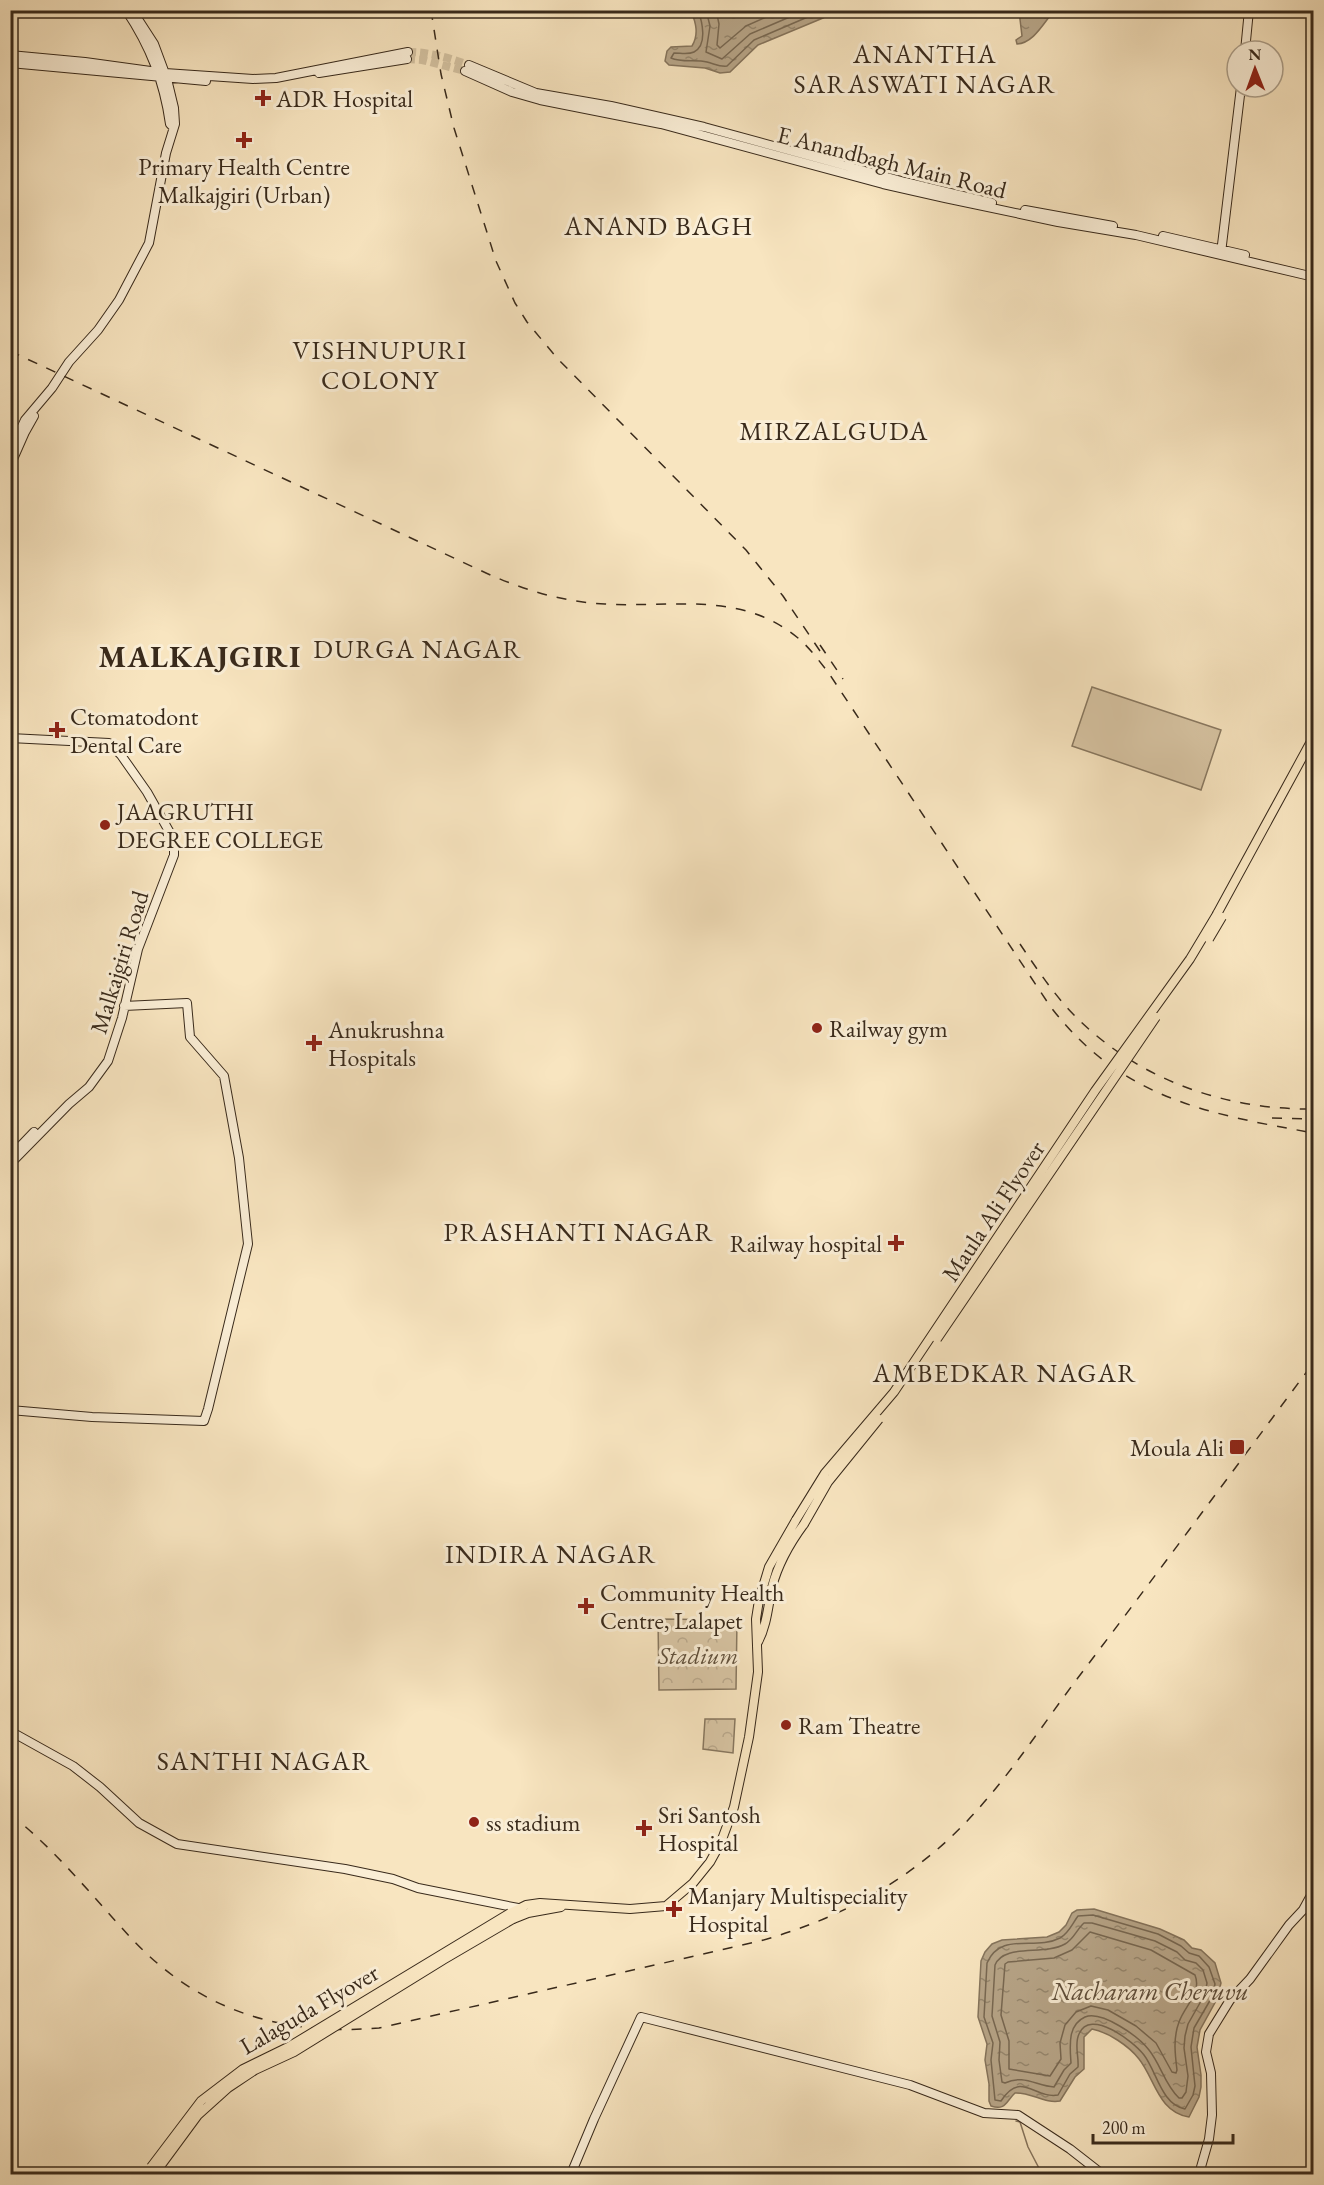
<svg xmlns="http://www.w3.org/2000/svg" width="1324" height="2185" font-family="'EB Garamond',serif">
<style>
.park{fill:url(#park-crowns);stroke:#887860;stroke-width:1.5}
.pitch{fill:#d8c5a4;stroke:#887860;stroke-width:1.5}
.water{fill:url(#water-ripples);stroke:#85745c;stroke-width:1.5}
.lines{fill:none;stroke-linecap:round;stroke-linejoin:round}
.shore{stroke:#786852;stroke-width:1.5}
.stream{stroke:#85745c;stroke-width:1.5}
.secondary-tunnel{stroke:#d2c09f;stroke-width:8;stroke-dasharray:8 4;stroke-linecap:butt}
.secondary-casing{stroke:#392a1b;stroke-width:10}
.primary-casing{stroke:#392a1b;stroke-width:10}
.secondary{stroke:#faeed6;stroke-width:8}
.primary{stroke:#f8e5c0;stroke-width:8}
.rail{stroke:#392a1b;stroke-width:1.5;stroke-dasharray:10 10;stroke-linecap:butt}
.primary-bridge-casing{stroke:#392a1b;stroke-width:10;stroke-linecap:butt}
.primary-bridge{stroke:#f8e5c0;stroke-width:8}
.poi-dot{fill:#8f2418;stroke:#faeed6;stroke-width:2}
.labels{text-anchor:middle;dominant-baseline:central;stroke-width:6;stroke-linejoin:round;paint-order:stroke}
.poi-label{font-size:24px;fill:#392a1b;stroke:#faeed6;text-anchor:start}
.street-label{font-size:24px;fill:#392a1b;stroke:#faeed6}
.park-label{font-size:24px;font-style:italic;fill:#61513d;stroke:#faeed6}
.neighbourhood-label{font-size:26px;letter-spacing:1.5px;fill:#392a1b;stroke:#faeed6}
.water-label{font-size:26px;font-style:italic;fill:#5f4f3c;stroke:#faeed6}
.district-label{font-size:30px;font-weight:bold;letter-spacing:1.5px;fill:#392a1b;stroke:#faeed6}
</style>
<defs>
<pattern id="park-crowns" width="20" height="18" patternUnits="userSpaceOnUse" patternTransform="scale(1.5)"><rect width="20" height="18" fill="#d8c5a4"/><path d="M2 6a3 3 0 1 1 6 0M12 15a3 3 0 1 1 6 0" fill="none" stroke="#baa98d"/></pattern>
<pattern id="water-ripples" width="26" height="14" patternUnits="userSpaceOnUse" patternTransform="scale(1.5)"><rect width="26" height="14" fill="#b7a588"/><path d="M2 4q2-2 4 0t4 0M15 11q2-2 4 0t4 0" fill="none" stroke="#96876e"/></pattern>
</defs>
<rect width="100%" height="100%" fill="#f8e5c0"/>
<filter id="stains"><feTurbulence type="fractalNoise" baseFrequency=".00333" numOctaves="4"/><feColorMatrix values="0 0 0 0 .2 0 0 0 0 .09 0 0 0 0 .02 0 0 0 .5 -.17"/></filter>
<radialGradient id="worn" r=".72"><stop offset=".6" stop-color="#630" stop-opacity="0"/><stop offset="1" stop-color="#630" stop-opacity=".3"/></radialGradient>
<path class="park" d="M658 1619 737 1620 736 1689 659 1690Z
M705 1719H735L733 1753 703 1749Z"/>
<path class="pitch" d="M1092 687 1221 730 1201 790 1072 746Z"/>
<path class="water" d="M691 11H835L823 18 758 45 730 72 720 73 705 68 669 65 665 61 667 51 671 47 692 46C699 34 696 23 691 11Z
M1019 11V10L1054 11C1044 22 1034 43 1017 44L1016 40 1022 36Z
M1094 1909 1160 1929 1184 1940 1192 1948 1201 1950 1215 1963 1221 1983 1217 1999 1200 2030 1197 2047 1201 2075V2087L1199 2097 1189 2117C1158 2112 1155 2079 1139 2059 1129 2046 1108 2032 1092 2029L1084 2037V2069L1075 2077 1060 2101C1045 2104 1031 2092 1015 2093 1006 2101 1006 2111 991 2106L989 2101V2084L985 2060 987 2044 978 2017 981 1961 985 1952 992 1944 1002 1940 1047 1937 1059 1932 1066 1925 1072 1913 1077 1910Z"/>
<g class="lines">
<path class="shore" d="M698 10C702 21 708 45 694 52 688 55 681 53 674 53L671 58C682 63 696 59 707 62 715 64 720 67 727 66L754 40 824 10
M706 10 710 26 706 52 722 59 750 34 806 10
M716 10 719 24 717 45 720 48 746 26 782 10
M1093 1915 1158 1934 1181 1946 1189 1953 1199 1956 1209 1967 1215 1984 1212 1997 1194 2028 1191 2047 1195 2086 1193 2095 1185 2109C1161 2104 1157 2072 1144 2055 1133 2041 1090 2008 1079 2034 1074 2044 1079 2056 1078 2067L1070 2074 1058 2095C1034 2099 1021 2070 1001 2101L995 2100 991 2060 993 2043 984 2017 987 1963C1001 1931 1035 1951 1060 1938 1069 1933 1072 1924 1078 1916Z
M1084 1923H1092L1155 1941 1177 1952 1185 1960 1196 1963 1203 1970 1207 1983 1205 1994 1188 2024 1185 2036 1184 2048 1188 2076 1186 2092 1182 2098H1179C1165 2085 1161 2065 1149 2050 1139 2037 1102 2010 1085 2017 1067 2025 1070 2047 1071 2063L1064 2070 1054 2087C1037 2086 1023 2074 1005 2083L1002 2082 999 2060 1000 2042 992 2016 995 1965C1004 1943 1044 1956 1065 1944 1074 1939 1077 1929 1084 1923Z
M1090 1932 1151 1950 1195 1975C1202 1993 1185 2005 1179 2022 1173 2038 1175 2054 1177 2070L1176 2073 1172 2072 1156 2043 1136 2026 1108 2010 1091 2006 1076 2012 1065 2025 1060 2043 1061 2059 1050 2076 1009 2069V2041L1001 2015 1005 1964 1008 1962 1054 1958 1072 1950Z"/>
<path class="stream" d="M1016 2121 1020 2122 1028 2147 1042 2174"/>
<path class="secondary-tunnel" d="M408 52C430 52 449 58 469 65
M407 59 422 60 465 71"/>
<defs>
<path id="secondary" d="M126 10C150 46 164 81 170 124L173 127
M1245 51 1249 10
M10 55 85 62 165 73 253 79 276 78 408 52
M10 63 206 81
M469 65 536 93 611 106 704 127 905 182 992 203
M465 71 512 92 540 100 661 124 883 184 945 198 1058 222 1136 235 1314 277
M319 73 407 59
M1025 210 1113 226
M1163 236 1245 255
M1221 253 1241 87
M10 452 25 420 52 388 69 362 98 330 119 300 149 243 166 153 175 124 174 108 167 79 154 44 132 10
M10 466 25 432 34 416
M10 738 109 743 121 755 147 792 174 840V855L138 949 122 1018 108 1061 89 1087 69 1104 10 1164
M10 1157 34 1132
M10 1410 92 1417 204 1421 208 1409 248 1244 239 1158 224 1076 190 1037 187 1003 124 1006
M10 1731 73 1766 100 1787 139 1823 177 1844 345 1869 393 1879 418 1888 518 1908 520 1910
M283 2172 290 2174
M571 2174 594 2119 641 2017 910 2085 984 2113 1018 2115 1070 2149 1102 2174
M1199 2174 1209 2139 1212 2115 1211 2073 1206 2052 1209 2034 1230 2000 1250 1979 1289 1925 1303 1910 1314 1890"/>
<path id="primary" d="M1217 914 1314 736
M758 1642C767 1625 768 1606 772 1587 778 1564 790 1543 804 1524
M510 1913 526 1905 540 1903 630 1909 666 1906 693 1883 710 1862 721 1842 734 1807 749 1737 758 1672 756 1619 759 1600 769 1567 796 1520
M513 1919 528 1913 561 1907"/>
</defs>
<use href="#secondary" class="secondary-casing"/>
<use href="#primary" class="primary-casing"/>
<use href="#secondary" class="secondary"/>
<use href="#primary" class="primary"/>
<path class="rail" d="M431 10 441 74 454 128 496 261 515 303 527 322 557 358 746 550 783 596 822 654
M10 351 486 573C524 590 563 602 605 604 673 608 740 590 798 638 810 648 819 661 828 672L1050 1006C1120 1098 1207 1114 1314 1133
M820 645 843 679
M1020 944C1037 969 1054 995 1076 1017 1139 1080 1225 1110 1314 1109
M1272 1118 1314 1119
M10 1814C56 1850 92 1896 131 1938 199 2011 282 2036 379 2028L760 1941C824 1923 881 1896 933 1853 991 1805 1032 1739 1077 1679 1157 1574 1235 1468 1314 1362"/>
<defs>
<path id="primary-bridge" d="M1209 939 1222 917
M937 1339 1156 1017
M796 1520 825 1473 894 1392 1095 1091 1190 959 1217 914
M804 1524 828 1482 879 1419
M151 2167 201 2101 243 2069 290 2046 510 1913
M156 2172 198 2115 228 2088 255 2070 294 2052 443 1960 513 1919"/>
</defs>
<use href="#primary-bridge" class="primary-bridge-casing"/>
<use href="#primary-bridge" class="primary-bridge"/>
</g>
<g class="poi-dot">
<path d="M260 89h6v6h6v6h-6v6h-6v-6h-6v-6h6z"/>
<path d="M241 131h6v6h6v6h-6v6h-6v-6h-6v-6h6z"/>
<path d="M54 721h6v6h6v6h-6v6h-6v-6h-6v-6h6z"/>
<circle cx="105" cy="825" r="6"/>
<circle cx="817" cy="1028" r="6"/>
<path d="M311 1034h6v6h6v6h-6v6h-6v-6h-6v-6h6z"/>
<path d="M893 1234h6v6h6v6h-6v6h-6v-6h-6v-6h6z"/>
<rect x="1229" y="1439" width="16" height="16" rx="3"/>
<path d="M583 1597h6v6h6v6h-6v6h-6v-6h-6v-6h6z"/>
<circle cx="786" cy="1725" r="6"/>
<circle cx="474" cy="1822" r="6"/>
<path d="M641 1819h6v6h6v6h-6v6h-6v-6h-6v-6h6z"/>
<path d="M671 1900h6v6h6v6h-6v6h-6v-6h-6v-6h6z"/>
</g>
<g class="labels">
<g class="poi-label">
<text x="276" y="98">ADR Hospital</text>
<text x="244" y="166" text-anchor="middle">Primary Health Centre<tspan x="244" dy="28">Malkajgiri (Urban)</tspan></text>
<text x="70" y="716">Ctomatodont<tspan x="70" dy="28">Dental Care</tspan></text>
<text x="117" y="811">JAAGRUTHI<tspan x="117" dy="28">DEGREE COLLEGE</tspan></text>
<text x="829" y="1028">Railway gym</text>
<text x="328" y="1029">Anukrushna<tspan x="328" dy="28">Hospitals</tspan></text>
<text x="882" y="1243" text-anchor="end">Railway hospital</text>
<text x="1224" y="1447" text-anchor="end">Moula Ali</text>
<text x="600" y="1592">Community Health<tspan x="600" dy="28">Centre, Lalapet</tspan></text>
<text x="798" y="1725">Ram Theatre</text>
<text x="658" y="1814">Sri Santosh<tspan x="658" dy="28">Hospital</tspan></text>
<text x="486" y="1822">ss stadium</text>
<text x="688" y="1895">Manjary Multispeciality<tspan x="688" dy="28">Hospital</tspan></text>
</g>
<g class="street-label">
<text transform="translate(892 162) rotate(14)">E Anandbagh Main Road</text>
<text transform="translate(119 962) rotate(-73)">Malkajgiri Road</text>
<text transform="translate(993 1211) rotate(-56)">Maula Ali Flyover</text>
<text transform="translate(309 2009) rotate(-30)">Lalaguda Flyover</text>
</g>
<g class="park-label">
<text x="698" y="1655">Stadium</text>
</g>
<g class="neighbourhood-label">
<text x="925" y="54">ANANTHA<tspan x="925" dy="30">SARASWATI NAGAR</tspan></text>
<text x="659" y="226">ANAND BAGH</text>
<text x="380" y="350">VISHNUPURI<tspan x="380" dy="30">COLONY</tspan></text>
<text x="834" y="431">MIRZALGUDA</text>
<text x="418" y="649">DURGA NAGAR</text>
<text x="579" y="1232">PRASHANTI NAGAR</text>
<text x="1005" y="1373">AMBEDKAR NAGAR</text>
<text x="551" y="1554">INDIRA NAGAR</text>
<text x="264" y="1761">SANTHI NAGAR</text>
</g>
<g class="water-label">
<text x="1150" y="1991">Nacharam Cheruvu</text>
</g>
<g class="district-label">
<text x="200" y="656">MALKAJGIRI</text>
</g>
</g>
<rect width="1324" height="2185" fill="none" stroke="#f8e5c0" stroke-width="36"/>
<rect x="12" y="12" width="1300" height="2161" fill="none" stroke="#392a1b" stroke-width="3"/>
<rect x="18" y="18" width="1288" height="2149" fill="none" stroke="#392a1b" stroke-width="1.5"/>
<g transform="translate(1255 69) rotate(359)"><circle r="28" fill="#faeed6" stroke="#ada08b" stroke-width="1.5"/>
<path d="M0-4.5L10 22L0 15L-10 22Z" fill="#8f2418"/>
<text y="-9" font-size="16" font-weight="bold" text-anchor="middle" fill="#392a1b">N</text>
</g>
<path d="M1093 2134v9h140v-9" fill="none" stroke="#392a1b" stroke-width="3"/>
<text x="1102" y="2134" font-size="18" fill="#392a1b" stroke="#faeed6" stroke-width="4.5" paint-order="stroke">200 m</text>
<rect width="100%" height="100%" filter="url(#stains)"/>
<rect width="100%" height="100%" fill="url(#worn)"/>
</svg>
